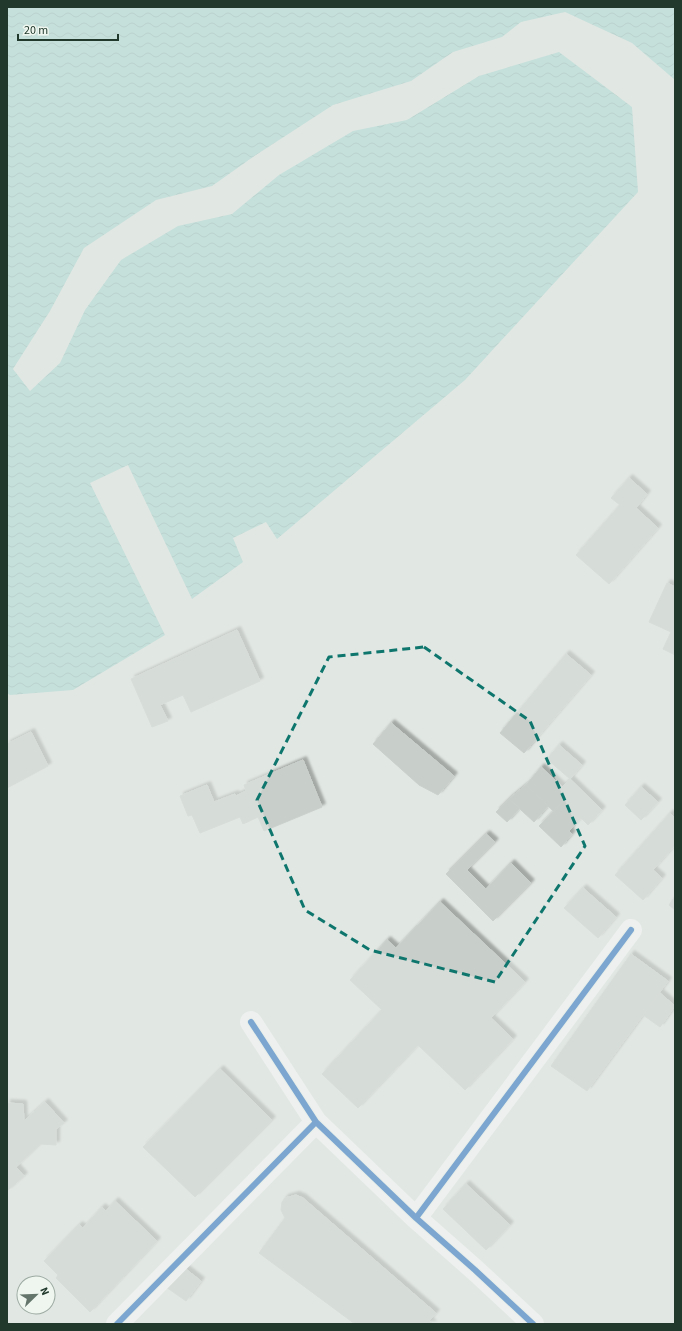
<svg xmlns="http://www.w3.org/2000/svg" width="682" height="1331" font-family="'Source Sans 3',sans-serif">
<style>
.water{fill:url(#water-waves)}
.building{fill:#c8ceca;stroke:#cad0cc;filter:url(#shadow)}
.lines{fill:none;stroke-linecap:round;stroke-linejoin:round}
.street{stroke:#fafbfb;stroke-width:22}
.cycleway-casing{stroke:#eff6f0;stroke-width:8}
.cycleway{stroke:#0057b8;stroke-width:6}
.marked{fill:none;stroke:#0f766e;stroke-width:3;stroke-dasharray:8 5;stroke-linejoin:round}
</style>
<defs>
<pattern id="water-waves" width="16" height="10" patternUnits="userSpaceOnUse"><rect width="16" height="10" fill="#a2d6cf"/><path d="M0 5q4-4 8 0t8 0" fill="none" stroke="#8bb8b2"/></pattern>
<filter id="shadow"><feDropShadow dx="3.5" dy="-3.5" stdDeviation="1" flood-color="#0004"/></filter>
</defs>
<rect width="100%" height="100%" fill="#e1e7e3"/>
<path class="water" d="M7 7H675V80L632 43 565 12 521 22 502 37 453 52 411 81 333 105 253 157 212 186 156 200 84 248 50 311 13 369 30 391 60 363 85 310 121 260 178 226 232 214 279 175 353 131 407 120 479 76 559 52 632 107 638 192 465 380 277 539 266 522 233 538 243 562 192 599 128 465 90 483 165 635 73 690 10 695 7 693Z"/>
<path class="building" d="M629 478 647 494 636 508 658 528 609 584 576 555 620 505 611 498Z
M667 583 675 587V655L663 649 671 632 649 622Z
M237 630 260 681 191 712 183 695 160 705 168 721 152 727 131 679Z
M566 654 591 675 524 753 500 733Z
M391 723 454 776 438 795 419 785 373 744Z
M31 732 48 766 7 788V744Z
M559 745 582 765 570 779 547 759Z
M303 760 322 807 264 831 258 817 243 824 240 817 200 833 192 815 188 816 180 796 207 785 214 802 235 794 236 796 246 791 244 785Z
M541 767 570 794 554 812 526 785Z
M570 779 602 810 588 825 581 818 569 831 572 834 561 847 539 826 570 794 562 787Z
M526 785 548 806 534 822 509 799Z
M641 787 658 802 641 820 625 805Z
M509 799 520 808 507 822 496 812Z
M670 813 675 818V845L653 870 662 878 643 900 615 875Z
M486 834 495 842 467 870 486 889 511 863 531 883 493 921 446 874Z
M583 888 616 917 598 938 564 908Z
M675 896V910L669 905Z
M440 902 525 982 491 1018 513 1039 465 1090 418 1045 358 1108 322 1074 382 1010 350 980 387 940 396 948Z
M631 954 668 981 587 1091 551 1066Z
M660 993 675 1006 660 1027 643 1015Z
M220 1069 272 1120 195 1197 143 1147Z
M45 1102 64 1123 56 1129V1145L40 1144 16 1167 24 1176 7 1191V1103L23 1104 24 1121Z
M466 1184 510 1225 486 1250 443 1209Z
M296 1195 303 1198 436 1313 429 1321 433 1324H355L259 1253 285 1218 281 1210 282 1202 285 1198Z
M115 1201 157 1241 90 1312 56 1278 58 1275 44 1261 79 1225 83 1228 102 1207 106 1211Z
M182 1266 201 1281 186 1301 166 1287Z"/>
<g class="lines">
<path class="street" d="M251 1022 316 1122 416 1218 475 1270 533 1324
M416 1218 631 930
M117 1324 316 1122"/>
<defs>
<path id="cycleway" d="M251 1022 316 1122 416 1218 475 1270 533 1324
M416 1218 631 930
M117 1324 316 1122"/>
</defs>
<use href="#cycleway" class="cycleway-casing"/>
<use href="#cycleway" class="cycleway"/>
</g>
<path d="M0 0H682V1331H0ZM424 647 530 721 585 846 495 982 370 950 305 910 257 800 329 657Z" fill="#e1e7e3" fill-opacity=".55" fill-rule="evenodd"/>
<path class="marked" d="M424 647 530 721 585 846 495 982 370 950 305 910 257 800 329 657Z"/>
<rect width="682" height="1331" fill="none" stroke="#20392c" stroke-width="16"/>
<g transform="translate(36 1295) rotate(67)"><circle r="19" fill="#eff6f0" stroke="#9caaa2"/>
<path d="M0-3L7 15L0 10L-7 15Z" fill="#64766c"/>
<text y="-6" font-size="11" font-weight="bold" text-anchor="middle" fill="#20392c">N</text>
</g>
<path d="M18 34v6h100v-6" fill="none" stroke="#20392c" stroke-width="2"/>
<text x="24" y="34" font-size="12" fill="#20392c" stroke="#eff6f0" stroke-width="3" paint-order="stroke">20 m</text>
</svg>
